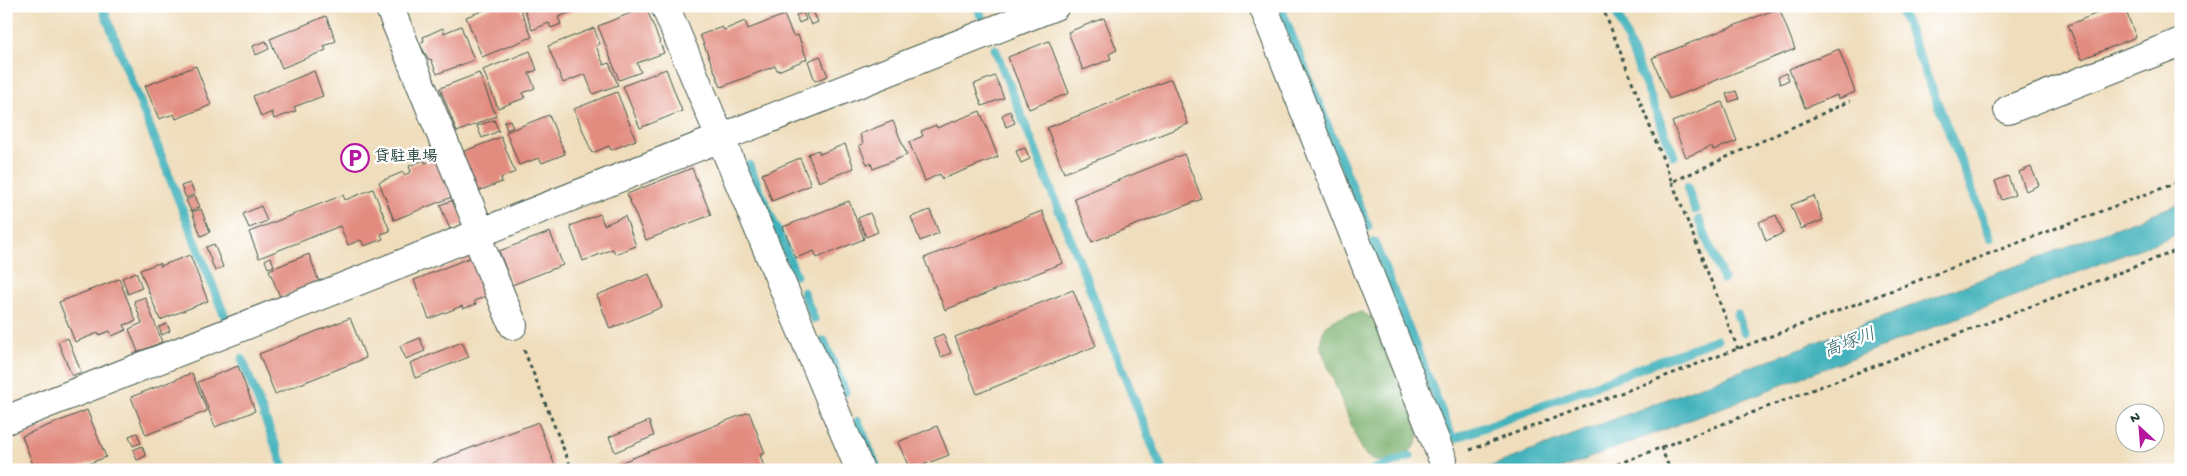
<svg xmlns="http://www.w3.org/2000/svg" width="2187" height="476" font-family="'Gochi Hand','Klee One',sans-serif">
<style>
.forest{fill:#79af6c;stroke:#4c7650}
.water{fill:#43b2bc;stroke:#317878}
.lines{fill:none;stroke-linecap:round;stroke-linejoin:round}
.stream{stroke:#43b2bc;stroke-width:9}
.building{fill:#e28b7f}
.street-casing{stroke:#3e5548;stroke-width:30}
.path{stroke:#3e5548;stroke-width:3;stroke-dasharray:4 4;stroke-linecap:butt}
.street{stroke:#fff;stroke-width:28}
.labels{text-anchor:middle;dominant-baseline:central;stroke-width:4.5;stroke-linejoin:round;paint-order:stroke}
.poi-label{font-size:16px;font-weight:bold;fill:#1f3d34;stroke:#fff;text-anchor:start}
.water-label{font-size:18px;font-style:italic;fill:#2c6664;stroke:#fff}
</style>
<rect width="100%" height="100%" fill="#fff"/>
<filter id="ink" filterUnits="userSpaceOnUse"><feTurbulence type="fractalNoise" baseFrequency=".02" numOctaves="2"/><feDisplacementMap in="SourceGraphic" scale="10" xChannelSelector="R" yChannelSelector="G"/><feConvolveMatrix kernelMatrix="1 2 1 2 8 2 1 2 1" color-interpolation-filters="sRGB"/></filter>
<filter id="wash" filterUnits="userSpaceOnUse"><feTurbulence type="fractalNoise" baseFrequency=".0096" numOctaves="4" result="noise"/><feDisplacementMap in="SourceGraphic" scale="20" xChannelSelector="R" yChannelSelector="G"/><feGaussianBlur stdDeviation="1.12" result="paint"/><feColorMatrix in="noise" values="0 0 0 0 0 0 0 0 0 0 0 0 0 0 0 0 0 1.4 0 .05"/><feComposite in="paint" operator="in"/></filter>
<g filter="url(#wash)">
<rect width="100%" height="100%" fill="#efddbb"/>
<path class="forest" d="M1362 312 1371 317 1378 328 1418 428C1419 435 1419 441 1414 447 1407 454 1387 462 1376 461 1369 460 1365 454 1361 449L1321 349C1318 322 1339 316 1362 312Z"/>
<path class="water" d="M2181 203V233L1558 470H1481Z"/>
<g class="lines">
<path class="stream" d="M102 6 225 317
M977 6 981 16
M1280 6 1368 227
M1614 6 1674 156
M1899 6 1991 238
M995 49 1162 470
M749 165 796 275
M1687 187 1695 210
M1699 220 1723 279
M1374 242 1451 435
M803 292 814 319
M1737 314 1744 332
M824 341 845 392
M242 359 285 470
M858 421 878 470
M1456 438 1717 339
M1373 470 1410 456"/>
</g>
<g id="blocks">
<path class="building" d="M495 6H519L532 37 482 57 466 17Z
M523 6H571L573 11 558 17 561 24 551 28 549 23 532 30Z
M2115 6H2124L2136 37 2082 59 2068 25Z
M646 7 664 53 637 63 641 72 619 80 598 26Z
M1779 8 1795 49 1669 99 1652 58Z
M813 11 818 22 811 25 806 14Z
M803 12 806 20 799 23 796 15Z
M784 15 793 36 798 35 807 59 778 71 775 66 721 87 700 35 722 27 724 30 745 21 748 29Z
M326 16 336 41 324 46 326 50 282 68 270 39Z
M1104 18 1117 50 1109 54 1111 59 1083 70 1068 32Z
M461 26 474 60 437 74 431 59 429 60 419 43 424 41 423 37 443 28 444 33Z
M594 28 600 44 596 46 604 65 609 63 618 85 593 94 585 74 563 83 548 46Z
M266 41 269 49 256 55 253 46Z
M1049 41 1069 93 1029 109 1008 57Z
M1839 49 1855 92 1838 99 1837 95 1805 108 1789 69Z
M530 51 537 70 529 73 535 88 523 93 525 98 498 108 483 70Z
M820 56 828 76 815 81 808 61Z
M196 66 211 105 176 119 174 114 159 119 145 86Z
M666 69 682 111 640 128 623 86Z
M314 71 323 96 294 107 296 111 274 119 272 112 261 117 253 96Z
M479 73 496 116 457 132 440 88Z
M1786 73 1789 80 1780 84 1778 77Z
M995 76 1004 98 982 106 974 84Z
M1171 79 1188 124 1064 173 1047 128Z
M1736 91 1739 99 1729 102 1726 94Z
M617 92 636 140 611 150 609 146 592 153 574 109Z
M1722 102 1737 141 1713 150 1712 146 1686 157 1672 122Z
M980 111 998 157 942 179 940 174 925 181 909 142 923 136 921 131 936 125 937 128Z
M1010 111 1015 123 1006 127 1002 115Z
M549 115 565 154 542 163 539 158 519 165 506 132Z
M494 120 499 131 482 138 477 126Z
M510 120 513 127 507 130 504 122Z
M893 121 907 155 873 169 871 163 867 164 859 145 863 144 860 134Z
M501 137 515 172 501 178 502 182 473 193 457 154Z
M845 144 854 168 819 182 808 154 818 150 820 154Z
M1025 148 1030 159 1021 163 1016 151Z
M1184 154 1202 199 1092 242 1074 198Z
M800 158 811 185 772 201 762 174Z
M436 159 452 197 394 220 379 182 403 172 404 175 411 172 409 166 424 160 425 163Z
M2031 167 2039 185 2026 191 2019 172Z
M692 168 711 215 646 240 627 194Z
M2008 176 2015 195 2002 200 1995 181Z
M190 183 195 194 186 198 181 186Z
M373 189 390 231 381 234 383 239 364 246 361 240 348 245 340 226 259 258 249 232 343 195 345 200Z
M195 196 200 207 191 211 186 200Z
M1814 196 1823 220 1801 229 1791 205Z
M456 199 465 224 450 229 440 205Z
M849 201 864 239 817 258 814 251 796 258 783 227Z
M261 206 267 221 249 228 243 214Z
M201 209 210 232 201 236 192 212Z
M930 210 939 233 920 241 911 217Z
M1042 211 1063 263 945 310 924 258Z
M870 213 878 232 866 237 858 218Z
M600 214 604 225 625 216 636 246 615 254 613 249 583 261 570 226Z
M1776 215 1783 233 1766 241 1759 222Z
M550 232 563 265 512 285 499 251Z
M214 244 223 267 215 271 206 247Z
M309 254 319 282 280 297 269 270Z
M190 255 208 301 160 320 140 270 159 263 160 266Z
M474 256 489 295 474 301 476 304 463 309 462 306 429 319 414 280Z
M271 257 274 266 268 268 265 260Z
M136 272 142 288 128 294 122 278Z
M649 274 662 307 610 329 597 295Z
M119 279 136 321 124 325 126 330 112 336 110 331 99 335 98 333 75 342 59 302Z
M1073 290 1096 346 977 394 955 337Z
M145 297 162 342 138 352 129 329 142 323 134 301Z
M350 318 366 358 275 394 259 354Z
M167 324 170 331 162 335 159 327Z
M943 334 951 353 941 357 933 338Z
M68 338 81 372 72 376 58 342Z
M420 338 425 351 406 359 400 346Z
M462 342 469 357 415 378 410 363Z
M238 366 255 411 215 427 198 382Z
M192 373 207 411 146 435 131 397Z
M87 410 106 457 72 470 69 467 61 470H35L22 436Z
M749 412 765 453 760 455 765 470H602Z
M649 421 654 436 615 452 609 437Z
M538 422 555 466 547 470H434L432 463Z
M937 426 949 455 910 470 898 442Z
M137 433 141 443 133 446 129 436Z
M142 446 146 456 137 460 133 450Z"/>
</g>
</g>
<g filter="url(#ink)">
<use href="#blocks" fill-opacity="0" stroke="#3e5548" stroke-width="1"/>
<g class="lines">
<defs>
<path id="street" d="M389 6 481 233
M665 6 860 470
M1263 6 1443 460
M2008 110 2181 42
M476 235 513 325
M6 420 1055 6"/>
</defs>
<use href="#street" class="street-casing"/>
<path class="path" d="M1602 6 1672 182 1850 101
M1672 182 1738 349
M524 350 572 470
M1661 447 1670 470
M1470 450 2181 181
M1602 470 2181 249"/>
<use href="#street" class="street"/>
</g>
</g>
<defs>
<symbol id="parking-ring" viewBox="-11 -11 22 22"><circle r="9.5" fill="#fff" stroke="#b5179e" stroke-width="1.5"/><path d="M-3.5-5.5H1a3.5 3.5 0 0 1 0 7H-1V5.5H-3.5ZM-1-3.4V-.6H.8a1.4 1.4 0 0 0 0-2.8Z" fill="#b5179e"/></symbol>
</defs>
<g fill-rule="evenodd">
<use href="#parking-ring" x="339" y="142" width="32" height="32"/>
</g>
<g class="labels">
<g class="poi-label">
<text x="374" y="158">貸駐車場</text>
</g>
<g class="water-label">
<text transform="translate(1850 344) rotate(-21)">高塚川</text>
</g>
</g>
<rect width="2187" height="476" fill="none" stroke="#fff" stroke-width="25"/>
<g transform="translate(2140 428) rotate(334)"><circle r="24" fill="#ffffff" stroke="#a5b1ae"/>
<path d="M0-4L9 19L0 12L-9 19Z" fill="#b5179e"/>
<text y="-8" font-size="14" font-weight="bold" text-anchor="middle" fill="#1f3d34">N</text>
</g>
</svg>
